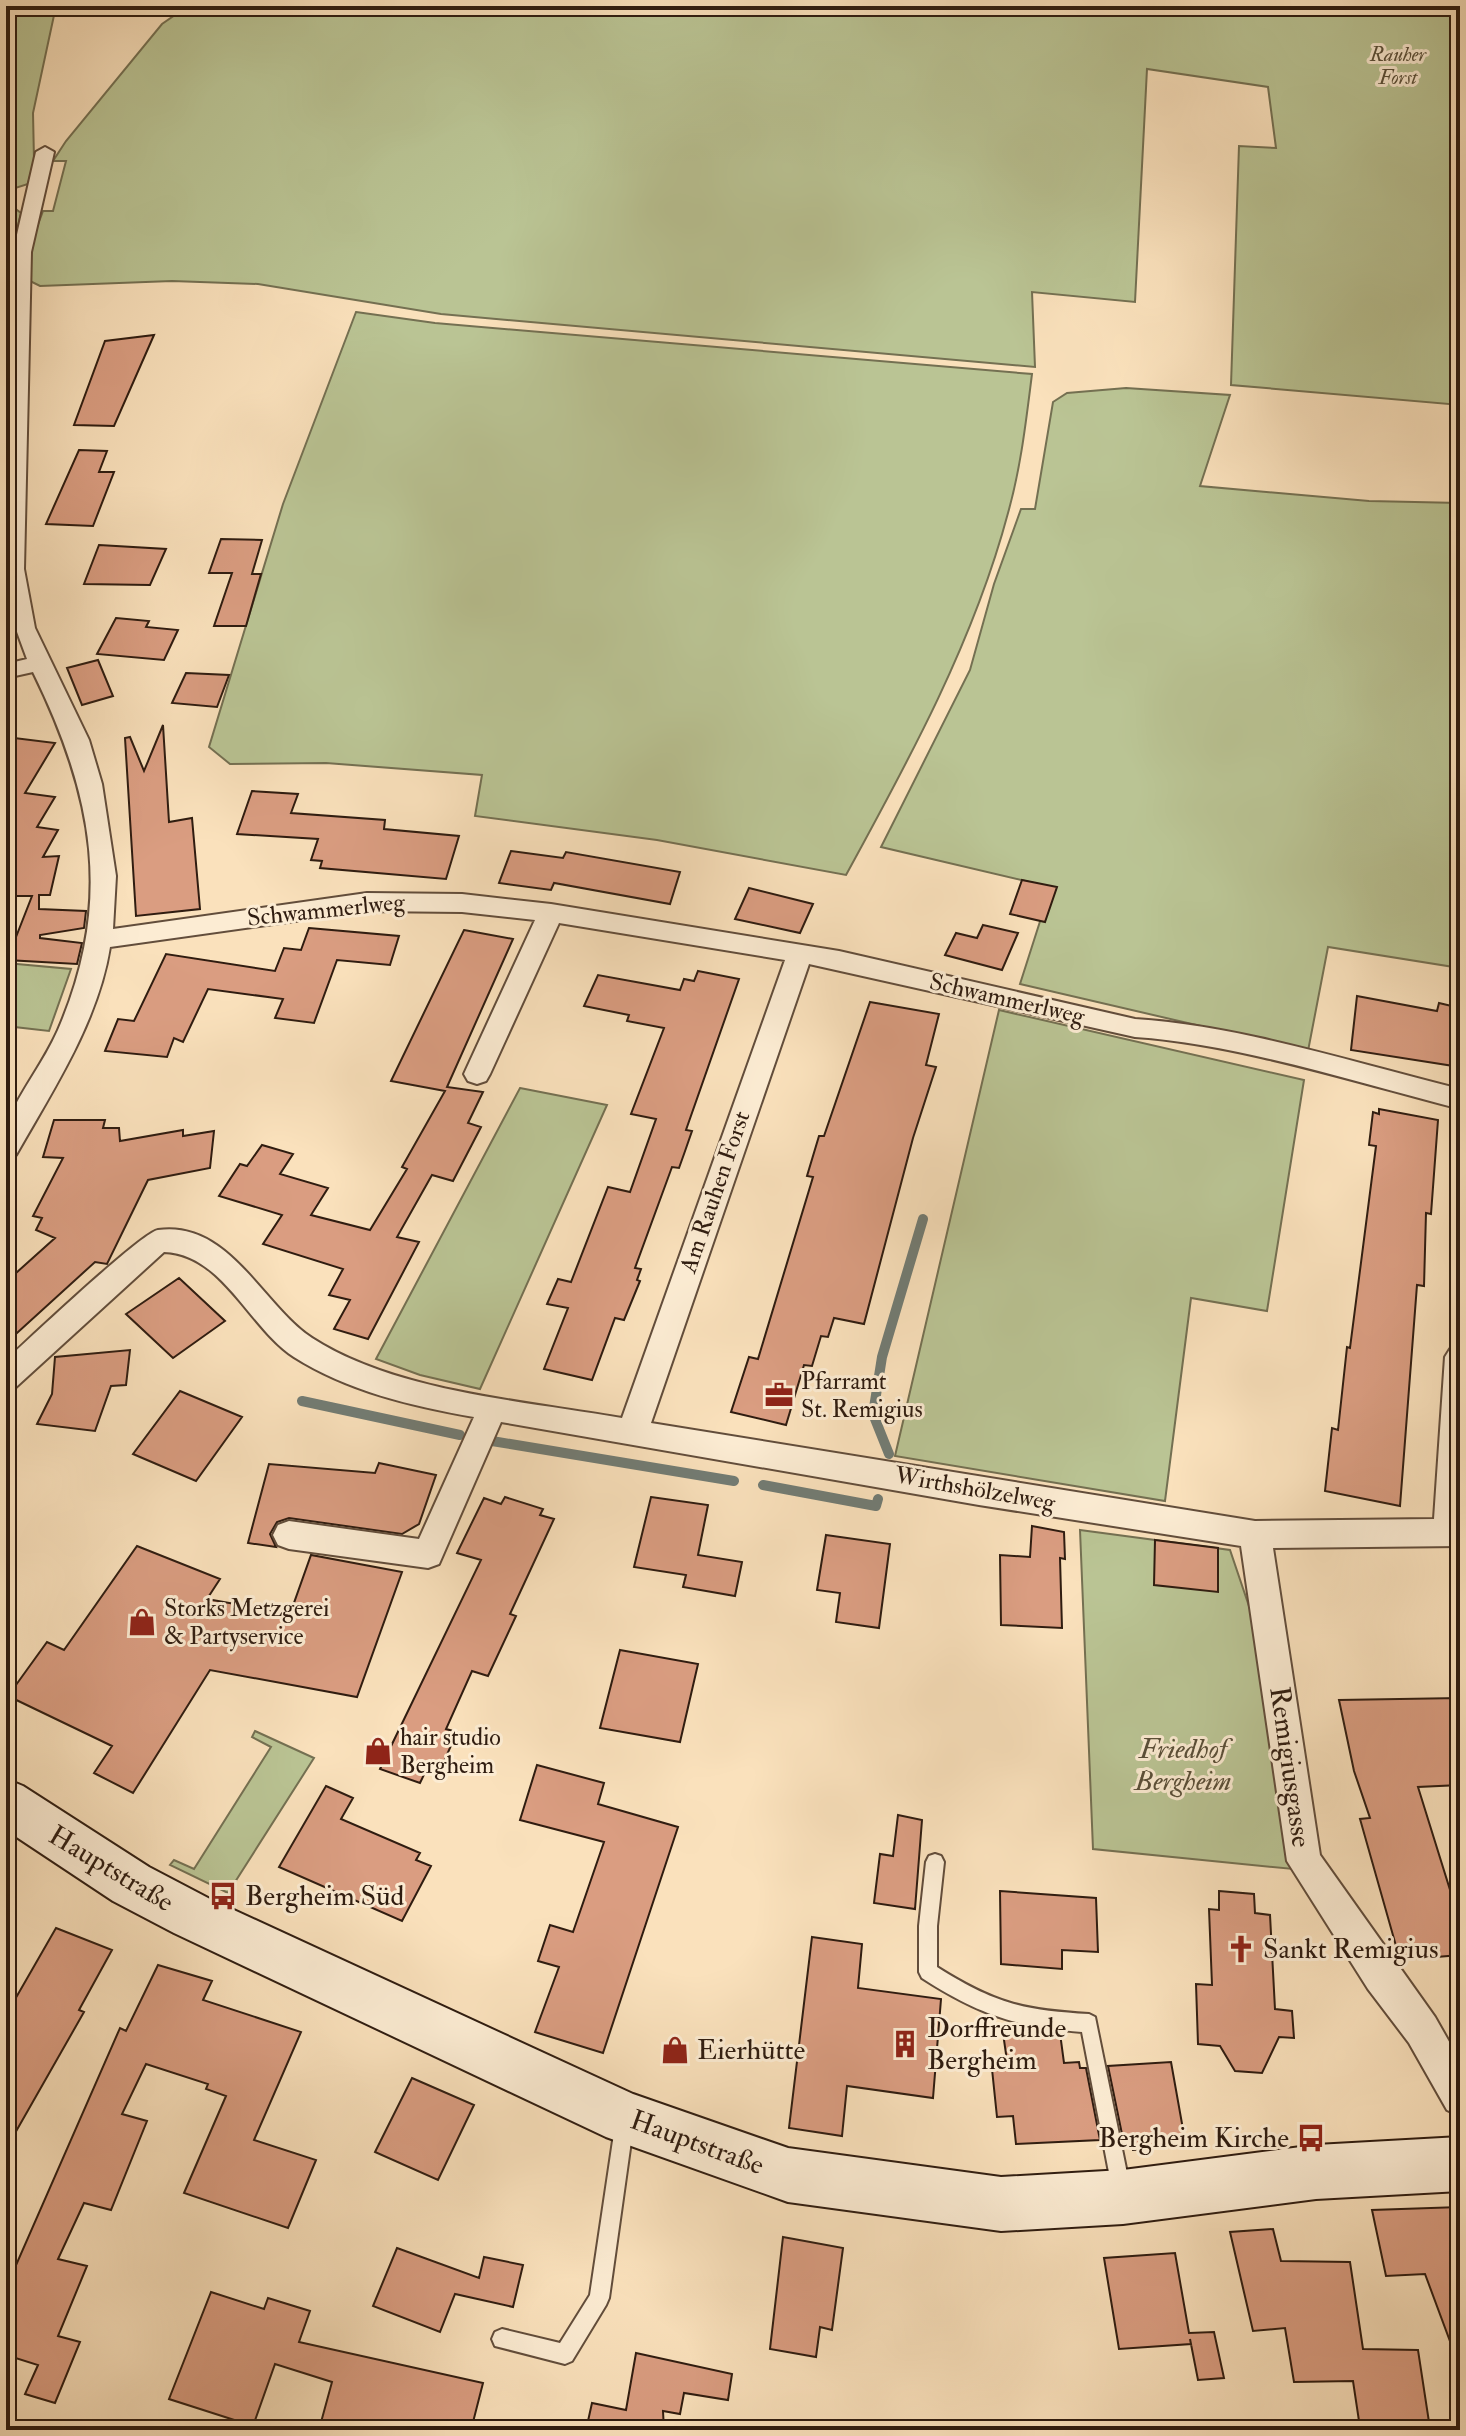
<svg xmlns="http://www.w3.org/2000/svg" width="1466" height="2436" font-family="'IM FELL Double Pica',serif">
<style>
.green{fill:#bac494;stroke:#747052;stroke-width:2}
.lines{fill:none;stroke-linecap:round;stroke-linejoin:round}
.stream{stroke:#727c74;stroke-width:10}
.building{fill:#da9d81;stroke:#2f1c10;stroke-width:2}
.lane-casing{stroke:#624d3b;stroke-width:4}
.street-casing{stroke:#624d3b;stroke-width:4}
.secondary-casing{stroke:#2f1c10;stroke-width:4}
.lane{fill:#fcecd3;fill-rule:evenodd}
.street{fill:#fcecd3;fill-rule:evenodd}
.secondary{fill:#fcecd3;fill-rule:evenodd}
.labels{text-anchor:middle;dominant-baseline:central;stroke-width:6;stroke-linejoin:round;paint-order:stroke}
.far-park-label{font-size:20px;font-style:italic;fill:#594e38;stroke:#fcecd3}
.street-label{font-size:24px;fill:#2f1c10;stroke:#fcecd3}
.poi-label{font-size:24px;fill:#2f1c10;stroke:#fcecd3;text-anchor:start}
.near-park-label{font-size:28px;font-style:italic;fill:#594e38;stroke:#fcecd3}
.near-street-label{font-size:28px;fill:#2f1c10;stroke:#fcecd3}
.near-poi-label{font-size:28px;fill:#2f1c10;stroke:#fcecd3;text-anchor:start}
</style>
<rect width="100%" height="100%" fill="#fae1bc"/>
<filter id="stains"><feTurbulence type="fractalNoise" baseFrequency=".0025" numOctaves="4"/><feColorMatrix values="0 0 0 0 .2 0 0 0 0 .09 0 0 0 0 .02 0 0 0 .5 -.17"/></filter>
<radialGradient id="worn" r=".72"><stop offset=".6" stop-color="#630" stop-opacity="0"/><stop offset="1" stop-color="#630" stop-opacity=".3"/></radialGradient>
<path class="green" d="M6 6H56L33 113 34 160 28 184 6 191Z
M188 6H1460V405L1231 385 1239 146 1276 148 1268 87 1147 69 1135 302 1032 292 1035 367 441 314 258 284 172 281 40 286 30 281C24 259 35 232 43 211H53L66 161H53L66 141 162 24Z
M6 202 21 213 9 265V328H6Z
M356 312 435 323 1032 374C1026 421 1021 467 1008 513 974 641 909 760 846 875L657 840 475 816 482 775 326 763 230 764 209 747 283 504Z
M1126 388 1230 395 1200 486 1369 501 1460 503V968L1328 947 1308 1051 1020 984 1051 887 881 847 970 670 994 584 1021 509H1035L1053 402 1067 393Z
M6 963 71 969 49 1031 6 1026Z
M999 1010 1304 1080 1267 1311 1191 1298 1165 1501 895 1456Z
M520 1088 607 1105 480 1389 420 1375 376 1359Z
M1080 1530 1230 1550 1253 1618 1293 1869 1093 1849Z
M255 1731 314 1758 228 1893 170 1865 174 1860 194 1869 271 1747 252 1737Z"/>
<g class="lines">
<path class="stream" d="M302 1401 460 1435
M492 1441 734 1481
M889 1454 873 1414 882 1357 923 1219
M763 1485 876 1506 878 1499"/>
</g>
<path class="building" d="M154 335 114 426 74 425 105 341Z
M79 450 107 451 99 472H114L93 526 46 524Z
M221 539 262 540 252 574H261L246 626H214L232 573H209Z
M99 545 166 549 150 585 84 584Z
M116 618 149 621 146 627 178 630 164 660 97 654Z
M98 660 113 696 82 705 67 668Z
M186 673 229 675 217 707 172 703Z
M163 725 169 822 192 818 200 909 136 916 125 738 130 737 144 771Z
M6 737 55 743 25 793 55 797 37 827 58 830 43 857 59 856 50 895H39V909L86 911 84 928 40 935V938L82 943 77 964 7 960 32 896H6Z
M252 791 298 794 291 813 385 820 384 829 459 836 446 879 320 868 322 861 311 860 318 839 237 834Z
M511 851 563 858 566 852 680 872 670 904 554 883 551 890 499 883Z
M1022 880 1057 887 1045 922 1010 914Z
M749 888 813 904 800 933 735 919Z
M983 925 1018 933 1002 970 945 955 956 933 977 938Z
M309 928 399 936 390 965 337 960 314 1023 275 1018 283 999 208 989 183 1042 174 1038 167 1057 105 1051 118 1019 134 1021 166 954 275 971 284 948 301 950Z
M464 930 513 939 447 1087 483 1092 468 1123 481 1127 453 1181 432 1175 397 1237 419 1242 368 1339 334 1329 350 1300 329 1295 343 1269 263 1244 282 1215 219 1196 240 1164 247 1166 262 1145 293 1154 280 1174 328 1188 311 1215 370 1230 407 1169 402 1167 445 1091 391 1081Z
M698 971 739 979 686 1130 692 1131 684 1154 679 1168 672 1167 635 1268 641 1269 637 1280 640 1281 624 1320 615 1318 592 1380 544 1369 568 1308 547 1304 558 1279 571 1282 608 1187 630 1192 656 1119 631 1114 664 1028 627 1021 629 1015 584 1006 598 975 680 990 684 979 694 981Z
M1357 996 1437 1011 1439 1003 1460 1008V1067L1351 1050Z
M870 1002 939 1014 926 1065 936 1067 913 1138 864 1324 834 1318 828 1337 821 1336 812 1366 804 1365 786 1425 731 1412 749 1357 758 1359 813 1177 807 1176 819 1136H824Z
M1379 1109 1438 1120 1431 1214 1426 1213 1424 1286 1417 1285 1400 1506 1325 1491 1332 1428 1338 1430 1347 1347 1350 1348 1376 1146 1369 1145 1373 1112 1379 1114Z
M54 1120H105L103 1128H119L120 1141 183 1130V1136L214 1131 210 1168 148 1180 107 1264 95 1262 6 1343V1282L55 1238 36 1230 42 1218 33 1216 63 1158 43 1157Z
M179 1278 225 1321 173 1358 126 1314Z
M130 1350 126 1385 111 1386 95 1431 37 1424 52 1394 55 1357Z
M180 1391 242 1417 196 1481 133 1454Z
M379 1463 436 1475 419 1524 402 1534 289 1518 277 1522 270 1534 276 1547 248 1543 269 1464 375 1473Z
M505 1497 543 1509 540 1515 554 1519 510 1614 516 1616 488 1676 472 1671 446 1729 457 1732 442 1766 430 1762 420 1783 380 1769 481 1560 457 1553 484 1498 501 1504Z
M651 1497 708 1505 698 1555 742 1562 735 1596 683 1587 686 1575 634 1567Z
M1032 1526 1064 1532 1065 1559 1060 1558 1062 1628 1001 1625 1000 1555 1030 1557Z
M826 1535 890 1544 879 1628 836 1622 840 1593 817 1590Z
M1155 1540 1218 1548V1592L1154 1585Z
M137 1546 220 1579 207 1599 290 1614 311 1555 402 1572 357 1697 210 1670 133 1793 94 1773 112 1746 8 1696 47 1642 64 1650Z
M620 1650 698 1664 680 1742 600 1728Z
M1460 1698V1785L1418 1787 1460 1922V1955L1400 1960 1360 1819 1370 1818 1354 1771 1339 1700Z
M537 1765 604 1783 598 1804 678 1827 603 2053 535 2032 559 1967 538 1961 550 1925 573 1932 604 1842 520 1820Z
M326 1786 353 1798 341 1819 420 1853 416 1860 431 1866 402 1921 279 1867Z
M898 1815 922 1820 915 1909 874 1903 880 1854 893 1856Z
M1000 1891 1096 1898 1098 1952 1062 1950V1969L1001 1964Z
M1219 1891 1254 1894 1255 1913 1270 1915 1275 2009 1292 2011 1294 2038 1279 2037 1262 2073 1235 2071 1220 2046 1198 2044 1196 1984 1212 1985 1209 1909 1219 1910Z
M56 1928 112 1950 79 2010 84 2012 6 2149V2015Z
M812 1937 862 1944 858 1988 941 1999 933 2098 847 2086 842 2136 789 2128Z
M158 1965 212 1981 203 2000 301 2032 254 2140 316 2160 288 2228 184 2193 226 2096 206 2089 208 2084 146 2064 122 2114 147 2121 111 2210 84 2203 58 2259 87 2266 58 2336 80 2342 55 2403 25 2394 38 2365 6 2355V2288L120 2028 126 2031Z
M1048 2031 1060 2033 1064 2063 1079 2062 1080 2068H1086L1100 2140 1016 2144 1013 2116 997 2117 992 2069 1008 2068 1003 2033Z
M1171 2062 1186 2146 1133 2150 1131 2139H1123L1108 2066Z
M412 2078 474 2105 438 2180 375 2152Z
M1460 2207V2360H1457L1425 2274 1386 2276 1372 2210Z
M1273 2229 1281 2261 1350 2262 1363 2349 1418 2350 1429 2422 1359 2421 1353 2381 1294 2382 1285 2328 1253 2331 1230 2232Z
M783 2237 843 2248 832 2330 820 2327 816 2357 770 2349Z
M397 2248 479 2278 484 2257 523 2265 513 2307 455 2294 440 2332 373 2306Z
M1175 2253 1189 2333 1214 2332 1224 2378 1198 2380 1190 2339 1191 2344 1119 2349 1104 2258Z
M211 2292 264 2309 268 2298 310 2311 299 2342 483 2383 471 2430H337L320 2426 332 2382 275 2364 253 2426 169 2399Z
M636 2353 732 2374 728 2400 684 2393 680 2414 663 2411 664 2430H586L592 2403 626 2410Z"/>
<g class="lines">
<defs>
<path id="lane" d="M935 1854 941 1856 944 1862 937 1926V1967C994 2003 1022 2010 1089 2014L1095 2017 1130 2188 1128 2195 1121 2197 1114 2195 1112 2188 1082 2032C1015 2027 978 2014 922 1978L919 1972V1926L926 1862 929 1856Z
M624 2118 631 2120 633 2127 609 2298 606 2305 572 2361 565 2364 495 2346 492 2339 495 2332 502 2329 560 2343 590 2295 615 2127 617 2120Z"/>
<path id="street" d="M45 147 54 152 31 252 24 569 35 628 89 740 102 784 116 876 113 929 367 893 462 894 551 904 839 951 1135 1019C1238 1025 1359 1064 1460 1089V1109C1359 1083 1238 1044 1135 1037L809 964 651 1423 1255 1521 1434 1519 1445 1357 1450 1349 1460 1345V1546L1273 1548 1320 1855 1435 2017 1460 2061V2116L1447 2110 1409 2043 1368 1989 1287 1861 1241 1546 979 1505 501 1422 439 1564 428 1568 289 1549 278 1545 273 1535 278 1525 289 1521 419 1539 474 1417C411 1406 348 1391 294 1357 249 1328 223 1254 164 1252L16 1387 6 1390V1360C27 1341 142 1232 158 1230 229 1220 262 1305 312 1338 395 1392 525 1401 622 1418L785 960 559 923 490 1074 486 1081 477 1084 468 1081 464 1074 535 920 462 912 367 911 110 947C98 1022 53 1090 16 1155L6 1158C6 1147 3 1132 7 1122 21 1090 44 1062 58 1030 114 901 93 794 33 672L6 678V664L27 659 6 602V459L13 252 36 152Z"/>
<path id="secondary" d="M6 1779 23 1786 149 1867 210 1899 633 2094 788 2148 1001 2177 1123 2170 1316 2145 1460 2137V2191L1316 2199 1123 2224 1001 2231 788 2202 606 2137 174 1933 113 1901 6 1830Z"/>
</defs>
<use href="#lane" class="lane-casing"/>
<use href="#street" class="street-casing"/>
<use href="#secondary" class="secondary-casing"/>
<use href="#lane" class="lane"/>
<use href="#street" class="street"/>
<use href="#secondary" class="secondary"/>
</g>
<defs>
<symbol id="office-bare" viewBox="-9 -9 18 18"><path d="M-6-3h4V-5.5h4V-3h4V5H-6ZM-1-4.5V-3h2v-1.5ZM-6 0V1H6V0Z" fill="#8f2418" stroke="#fcecd3" stroke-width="2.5" paint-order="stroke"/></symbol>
<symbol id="shop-bare" viewBox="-9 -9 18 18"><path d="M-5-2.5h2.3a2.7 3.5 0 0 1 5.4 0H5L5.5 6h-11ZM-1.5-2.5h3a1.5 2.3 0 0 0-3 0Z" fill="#8f2418" stroke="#fcecd3" stroke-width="2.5" paint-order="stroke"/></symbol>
<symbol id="bus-bare" viewBox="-9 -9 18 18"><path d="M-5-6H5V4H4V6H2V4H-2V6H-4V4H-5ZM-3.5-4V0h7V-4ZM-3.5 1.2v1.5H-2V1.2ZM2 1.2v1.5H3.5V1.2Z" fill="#8f2418" stroke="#fcecd3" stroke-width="2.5" paint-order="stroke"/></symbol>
<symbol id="church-bare" viewBox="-9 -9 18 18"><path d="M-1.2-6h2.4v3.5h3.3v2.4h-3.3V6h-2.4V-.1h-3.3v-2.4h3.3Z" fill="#8f2418" stroke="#fcecd3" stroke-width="2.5" paint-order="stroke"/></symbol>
<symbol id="building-bare" viewBox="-9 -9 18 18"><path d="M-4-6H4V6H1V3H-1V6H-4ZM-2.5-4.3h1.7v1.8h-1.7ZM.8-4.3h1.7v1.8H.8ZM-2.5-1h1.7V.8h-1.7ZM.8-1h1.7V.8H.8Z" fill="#8f2418" stroke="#fcecd3" stroke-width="2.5" paint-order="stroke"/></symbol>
</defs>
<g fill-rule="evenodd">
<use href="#office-bare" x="759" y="1375" width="40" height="40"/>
<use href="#shop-bare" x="122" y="1602" width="40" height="40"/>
<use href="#shop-bare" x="358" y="1731" width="40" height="40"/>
<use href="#bus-bare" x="203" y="1876" width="40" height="40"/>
<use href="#church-bare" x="1221" y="1929" width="40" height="40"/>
<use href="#building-bare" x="885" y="2024" width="40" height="40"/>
<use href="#shop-bare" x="655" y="2030" width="40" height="40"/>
<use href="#bus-bare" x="1291" y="2118" width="40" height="40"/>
</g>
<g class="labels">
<g class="far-park-label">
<text x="1398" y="54">Rauher<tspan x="1398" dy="23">Forst</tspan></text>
</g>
<g class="street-label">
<text transform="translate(326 910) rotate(-6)">Schwammerlweg</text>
<text transform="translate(1007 999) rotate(13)">Schwammerlweg</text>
<text transform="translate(715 1192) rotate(-71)">Am Rauhen Forst</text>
<text transform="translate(975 1489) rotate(10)">Wirthshölzelweg</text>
</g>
<g class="poi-label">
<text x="801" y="1381">Pfarramt<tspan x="801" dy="28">St. Remigius</tspan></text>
<text x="164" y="1608">Storks Metzgerei<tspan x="164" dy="28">&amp; Partyservice</tspan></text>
<text x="400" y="1737">hair studio<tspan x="400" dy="28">Bergheim</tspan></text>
</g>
<g class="near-park-label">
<text x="1183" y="1749">Friedhof<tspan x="1183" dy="32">Bergheim</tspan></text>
</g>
<g class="near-street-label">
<text transform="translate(1290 1767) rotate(82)">Remigiusgasse</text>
<text transform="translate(111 1869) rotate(31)">Hauptstraße</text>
<text transform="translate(697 2143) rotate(20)">Hauptstraße</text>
</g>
<g class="near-poi-label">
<text x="245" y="1896">Bergheim Süd</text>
<text x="1263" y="1949">Sankt Remigius</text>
<text x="927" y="2028">Dorffreunde<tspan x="927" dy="32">Bergheim</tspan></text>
<text x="697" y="2050">Eierhütte</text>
<text x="1289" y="2138" text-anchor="end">Bergheim Kirche</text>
</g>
</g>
<rect width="1466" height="2436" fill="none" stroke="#fae1bc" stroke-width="32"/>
<rect x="8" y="8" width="1450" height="2420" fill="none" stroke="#2f1c10" stroke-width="4"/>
<rect x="16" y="16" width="1434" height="2404" fill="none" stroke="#2f1c10" stroke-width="2"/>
<rect width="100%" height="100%" filter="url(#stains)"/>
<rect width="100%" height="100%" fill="url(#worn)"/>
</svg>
